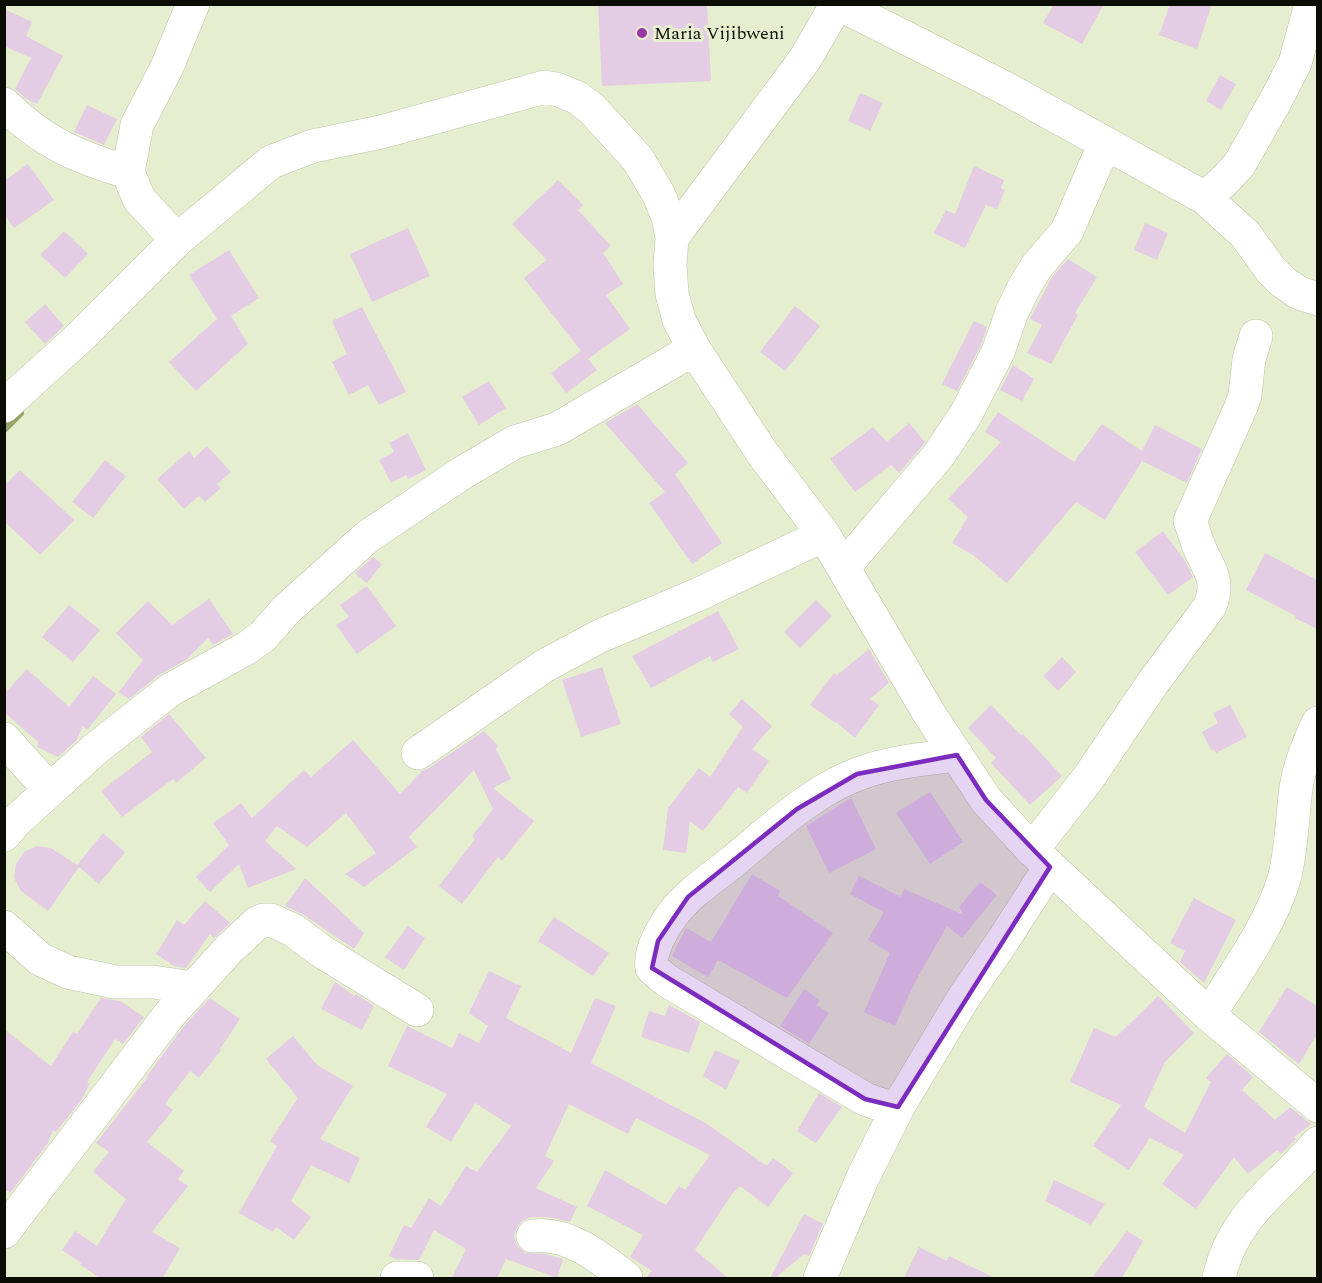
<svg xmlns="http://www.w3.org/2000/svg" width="1322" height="1283" font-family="Spectral,serif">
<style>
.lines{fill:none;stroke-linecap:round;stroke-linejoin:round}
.stream{stroke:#98a568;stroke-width:8}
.building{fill:#e3cce4}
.minor-casing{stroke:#bdc4a7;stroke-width:34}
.minor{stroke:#fff;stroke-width:33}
.marked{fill:#7b2cbf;fill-opacity:0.2;stroke:#7b2cbf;stroke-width:4.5;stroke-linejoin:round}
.poi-dot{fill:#99389f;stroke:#e6eed0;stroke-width:2}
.labels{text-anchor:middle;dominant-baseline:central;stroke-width:6;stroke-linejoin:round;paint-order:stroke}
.poi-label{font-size:18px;fill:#0b0d05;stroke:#e6eed0;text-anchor:start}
</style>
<rect width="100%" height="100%" fill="#e6eed0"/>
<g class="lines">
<path class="stream" d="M4 429 20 413"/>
</g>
<path class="building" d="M598 4H707L711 81 602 86Z
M1054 4H1104L1082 44 1043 23Z
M1170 4H1212L1197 49 1159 35Z
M4 9 32 22 26 36 63 56 37 104 25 98 15 89 31 58 4 46Z
M1220 75 1236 84 1221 110 1206 101Z
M860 93 883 103 870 131 848 121Z
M87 105 117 119 104 145 74 132Z
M28 164 54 200 14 228 4 214V181Z
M974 166 1004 180 1001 188 1005 190 997 209 986 205 965 248 934 233 946 210 955 214Z
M558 180 583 205 578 210 611 246 603 253 623 284 606 295 630 329 588 359 597 370 566 393 551 373 581 351 524 278 547 260 512 224Z
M1145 223 1168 233 1157 260 1134 250Z
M408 228 430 276 372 302 350 254Z
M64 231 88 254 65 278 40 255Z
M229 250 259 298 231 316 248 344 196 391 169 362 217 319 189 275Z
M1068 259 1097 277 1075 313 1078 315 1051 364 1027 353 1042 325 1030 319 1052 277Z
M45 304 64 326 45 344 25 322Z
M795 306 820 326 785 371 760 352Z
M362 307 406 392 379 405 368 385 349 395 332 362 347 354 332 321Z
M974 321 987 327 981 345 957 391 942 384Z
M1013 365 1034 379 1022 401 1000 390Z
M489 381 506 408 479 425 462 397Z
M637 404 688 463 675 474 722 543 692 564 649 503 665 492 605 423Z
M998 412 1074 462 1102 424 1142 451 1155 425 1202 449 1187 483 1142 461 1105 520 1076 502 1007 583 973 555 952 543 968 517 948 499 1001 442 985 432Z
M909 423 925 442 923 445 899 473 891 465 855 492 830 459 873 427 887 442Z
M408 433 426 470 408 479 406 475 391 483 379 460 394 452 389 443Z
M207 446 231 472 217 484 221 488 205 502 199 496 184 509 157 479 189 451 194 458Z
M105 460 126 476 93 518 72 502Z
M20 470 74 520 40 555 4 521V486Z
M1163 531 1185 561 1193 577 1168 595 1135 552Z
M1265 553 1317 580V629L1295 618 1296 616 1246 590Z
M373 557 382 564 367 583 355 573Z
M367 586 396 626 357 654 336 625 349 617 340 605Z
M209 599 233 634 213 645 208 638 186 660 159 675 129 699 119 692 143 660 116 633 148 601 172 625Z
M816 600 832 616 800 648 784 632Z
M69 605 100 630 73 662 42 637Z
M718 611 739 649 713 662 710 656 651 688 632 656Z
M869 649 889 683 870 699 879 705 855 738 836 722H834L810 705 834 673 837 675Z
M1062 657 1076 672 1058 691 1043 676Z
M602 667 621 724 581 737 562 680Z
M27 669 69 707 93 676 116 694 87 730 83 726 76 741 58 757 37 747 38 742 4 712V694Z
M742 699 772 726 752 749 769 761 747 793 738 787 703 831 690 821 686 853 663 850 668 808 699 768 710 777 743 727 729 714Z
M991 705 1021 735 1023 734 1062 776 1030 805 991 763 996 758 968 728Z
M1230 705 1247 737 1216 753 1213 749 1211 750 1202 732 1218 723 1213 713Z
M169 714 206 758 176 783 173 779 122 817 101 791 152 752 141 737Z
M484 731 498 746 496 749 511 779 493 788 534 821 502 861 498 857 462 904 439 886 475 839 472 836 493 809 474 770 409 837 417 847 364 887 345 874 376 853 346 813 307 847 277 826 265 841 296 869 248 888 239 864 210 892 196 877 229 845 213 823 241 803 252 818 304 770 311 777 353 740 400 794 422 771 429 768Z
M930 792 963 842 930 864 896 813Z
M851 798 876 849 829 873 806 826Z
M103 833 125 852 99 884 79 867 48 911 21 891 14 878 16 864 24 852 37 846 51 848 77 865Z
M752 874 780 891 778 896 833 933 787 998 718 960 708 977 672 956 686 928 711 942Z
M859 876 901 897 904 889 964 915 959 907 980 882 997 895 962 938 947 926 914 984 895 1026 864 1012 890 953 868 940 884 912 850 894Z
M305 878 364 933 354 949 304 915 285 906Z
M1194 898 1236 920 1204 983 1180 962 1185 951 1170 943Z
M205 901 230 923 214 938 210 934 186 968 174 966 156 954 177 920 184 925Z
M554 917 609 953 593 976 538 941Z
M408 926 425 938 404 970 385 957Z
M489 971 521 986 506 1018 571 1053 595 998 616 1006 591 1063 707 1124 767 1166 773 1158 793 1173 768 1207 740 1186 732 1194 695 1250 728 1278H646L652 1271 630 1257 643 1235 587 1206 605 1170 666 1205 679 1186 685 1190 710 1155 636 1118 628 1134 569 1104 545 1156 554 1161 536 1188 577 1207 570 1222 549 1217H532L523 1220 517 1227 514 1236 517 1245 525 1253 545 1254 563 1259 557 1278 506 1259 497 1278H452L466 1249 434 1230 419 1260 396 1259 389 1256 404 1225 411 1228 429 1198 441 1206 466 1166 477 1172 511 1126 475 1103 451 1142 426 1127 447 1094 388 1066 407 1026 452 1048 459 1033 479 1043 488 1026 469 1013Z
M335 982 354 996 356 994 374 1006 362 1030 321 1009Z
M1287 987 1317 1006V1034L1299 1064 1259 1032Z
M804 989 820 1000 816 1005 829 1013 809 1044 780 1026Z
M1158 996 1194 1033 1165 1062 1144 1107 1185 1133 1211 1082 1206 1078 1227 1054 1253 1077 1242 1090 1275 1120 1290 1107 1311 1124 1294 1137 1296 1139 1281 1154 1277 1150 1248 1174 1234 1157 1196 1209 1162 1184 1184 1155 1150 1138 1129 1170 1093 1146 1121 1105 1070 1082 1094 1028 1116 1037Z
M101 998 120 1001 144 1017 123 1044 115 1039 87 1082 90 1083 82 1099 56 1132 53 1130 48 1143 11 1192 4 1190V1029L51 1066 73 1032 77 1034Z
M210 998 240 1019 220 1049 221 1050 199 1078 190 1071 165 1104 173 1110 147 1142 184 1171 178 1179 188 1186 152 1232 180 1248 163 1278H100L80 1265 81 1263 62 1250 75 1231 97 1246 126 1199 93 1172 109 1152 96 1143 148 1077 147 1076 184 1026Z
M669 1005 700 1022 689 1053 641 1037 649 1011 665 1016Z
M293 1036 317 1065 353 1086 320 1139 360 1158 349 1183 311 1165 291 1201 311 1217 294 1240 276 1227 273 1232 239 1213 277 1146 270 1141 298 1098 266 1059Z
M715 1050 740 1061 726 1090 703 1076Z
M819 1093 842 1107 816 1143 797 1131Z
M1054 1180 1105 1204 1091 1225 1045 1201Z
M804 1214 823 1224 809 1256 804 1254 775 1278H770Z
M1127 1231 1143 1241 1122 1278H1092Z
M919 1247 947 1261 949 1256 995 1278H904Z"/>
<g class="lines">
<defs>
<path id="minor" d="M839 4 1003 87 1205 198 1245 234 1271 270 1283 282 1299 293 1318 299
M4 104C43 142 76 157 128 172
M1205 198 1224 181 1239 165 1276 100 1295 63 1311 4
M672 238 805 59 837 4
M177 240 139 199 128 172 137 125 167 67 193 4
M4 406 79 338 177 240 271 162 313 146 381 132 545 87 559 90 578 98 592 109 637 158 659 195 668 217 672 238 670 265 672 294 679 320 694 349 763 454 824 535 930 715 986 800 1032 850 1209 1015 1318 1106
M844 567 938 456 966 414 998 352 1012 312 1024 287 1037 266 1067 231 1105 143
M4 739 50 790
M418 753 544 666 600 636 697 595 824 535
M4 835 15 822 94 750 170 690 247 648 263 636 286 610 367 537 462 473 515 442 557 429 694 349
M1032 850 1089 777 1152 684 1210 606C1221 578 1207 568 1198 544 1195 536 1193 528 1190 521L1241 407 1245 395 1249 359 1256 336
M4 927 40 959 68 972 115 982H153L193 988
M1209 1015C1235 974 1271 924 1284 879 1292 849 1292 818 1296 788 1299 766 1309 743 1318 723
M898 1107 882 1105 865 1099 666 980 652 968C649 951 663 927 673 914 689 893 711 879 731 863 770 831 810 792 858 774 889 762 924 759 957 755
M4 1232 170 1014 230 948 257 923 264 920H271L293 930 321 951 417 1010
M533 1236C567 1231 601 1258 626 1278
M397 1278H417
M820 1278 863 1177 898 1107 964 997 1002 942 1050 867
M1219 1278C1232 1216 1279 1188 1318 1143"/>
</defs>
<use href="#minor" class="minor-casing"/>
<use href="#minor" class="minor"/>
</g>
<path class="marked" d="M957 755 986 800 1050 867 898 1107 865 1099 652 968 658 941 688 897 797 809 857 774Z"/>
<circle class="poi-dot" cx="642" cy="33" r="6"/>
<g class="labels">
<g class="poi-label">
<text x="654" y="33">Maria Vijibweni</text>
</g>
</g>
<rect width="1322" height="1283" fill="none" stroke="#0b0d05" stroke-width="12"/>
</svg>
